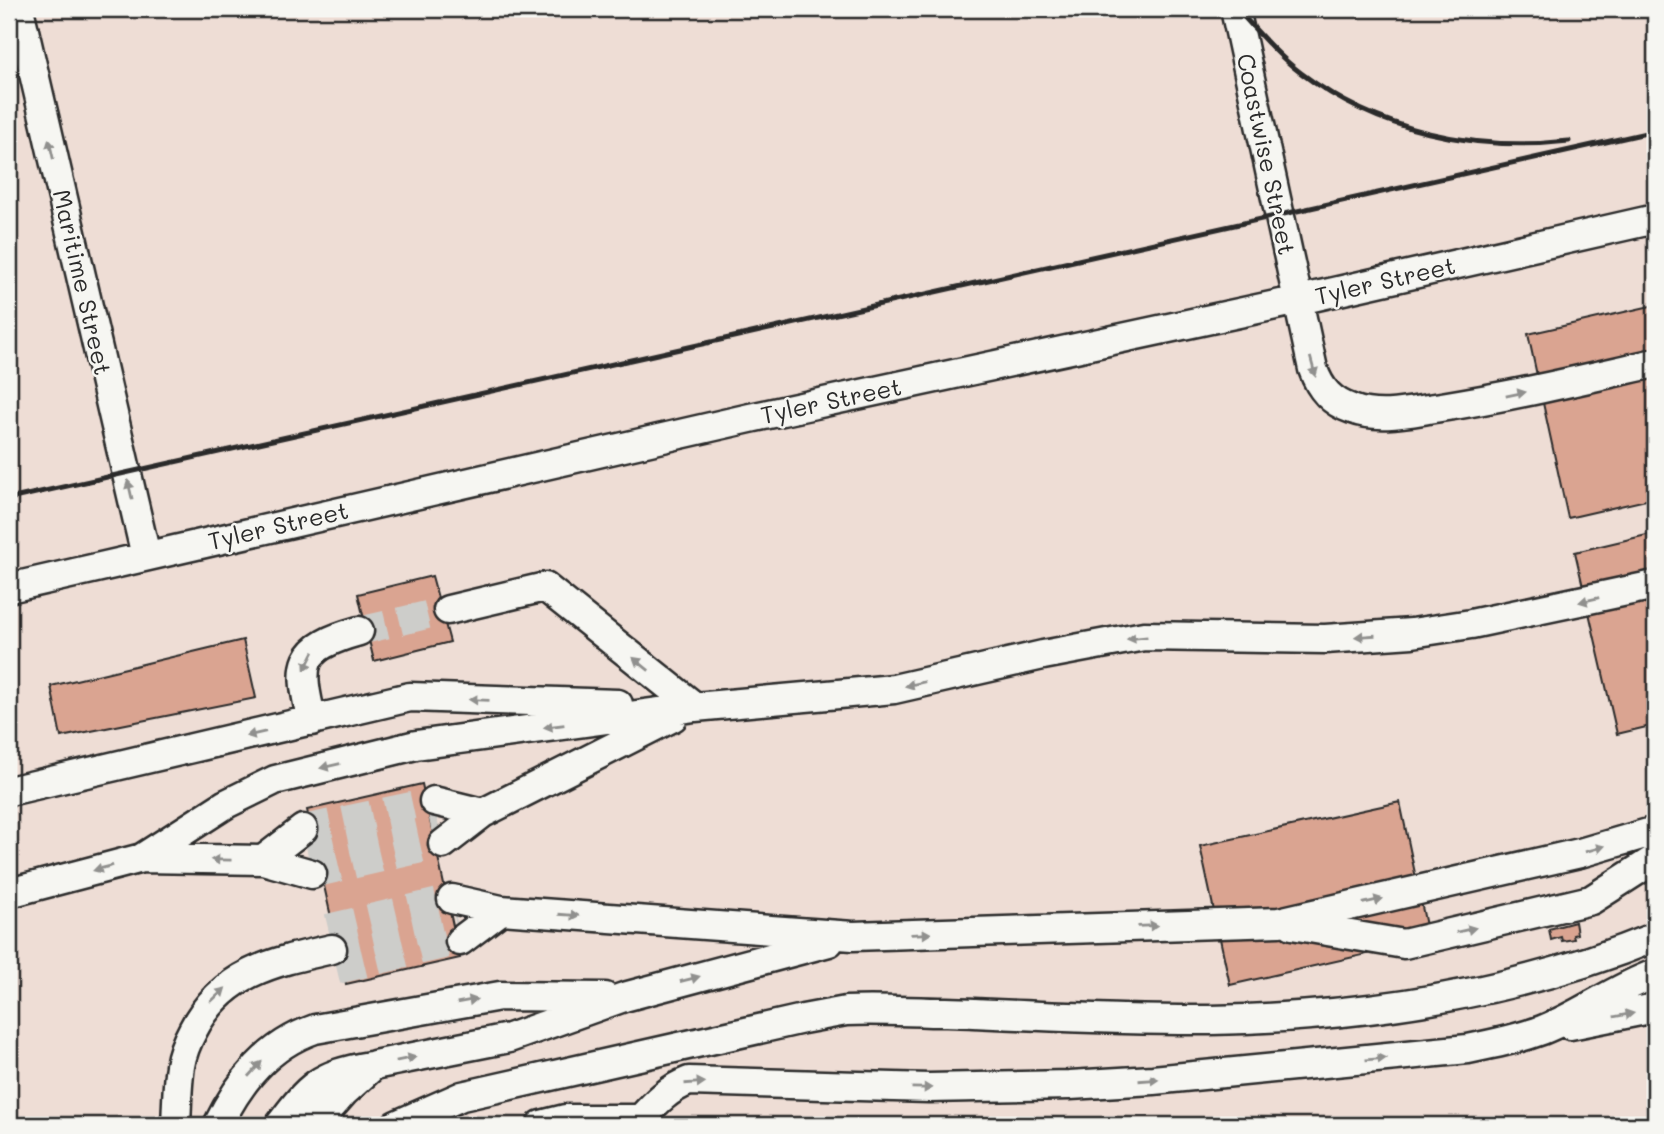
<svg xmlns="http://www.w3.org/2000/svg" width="1664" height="1134" font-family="Mali,sans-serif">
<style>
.built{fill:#eeddd5}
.building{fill:#daa491;stroke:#2b2b2b;stroke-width:2}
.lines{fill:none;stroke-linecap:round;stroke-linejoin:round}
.minor-tunnel{stroke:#cdcdca;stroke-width:28;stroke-dasharray:28 14;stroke-linecap:butt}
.minor-casing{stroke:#2b2b2b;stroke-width:33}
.minor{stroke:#f6f6f2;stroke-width:28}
.rail{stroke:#2b2b2b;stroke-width:5}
.oneway{fill:#90908e}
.labels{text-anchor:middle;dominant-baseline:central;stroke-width:5;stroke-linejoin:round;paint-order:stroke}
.street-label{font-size:24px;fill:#2b2b2b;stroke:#f6f6f2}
</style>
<rect width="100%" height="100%" fill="#f6f6f2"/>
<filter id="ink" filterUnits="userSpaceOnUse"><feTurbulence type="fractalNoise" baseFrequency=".0143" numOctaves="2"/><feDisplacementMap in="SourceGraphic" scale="14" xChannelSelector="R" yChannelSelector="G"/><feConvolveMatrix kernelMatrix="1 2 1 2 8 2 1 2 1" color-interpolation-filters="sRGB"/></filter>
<g filter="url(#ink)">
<path class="built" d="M9 9H1655V1125H9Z"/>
<path class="building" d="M1655 305V498L1568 518 1528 334Z
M1655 533V725L1617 734 1575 552Z
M432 576 450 642 374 661 358 594Z
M243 640 256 698 61 737 51 686Z
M422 784 460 958 346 984 307 810Z
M1400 802 1429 940 1230 985 1200 846Z
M1575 922 1577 934 1573 935 1574 939 1562 941 1561 937 1551 940 1549 929Z"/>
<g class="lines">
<path class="minor-tunnel" d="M359 631 448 610
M303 829 434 801
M307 851 438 823
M312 874 443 844
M328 928 452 899
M332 949 457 922
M337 970 460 941"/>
<defs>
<path id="minor" d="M19 9 146 556
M1235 9 1313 369C1320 389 1331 402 1352 409 1380 420 1412 411 1441 407 1513 396 1584 379 1655 363
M9 588 750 418 1299 300 1655 219
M448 610 545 587 695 707
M312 721C298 663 298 648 359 631
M9 791 410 697 618 704
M434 801 483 813
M443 844 483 813 673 717
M142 858 263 860 312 874
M263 860 303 829
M9 893 142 858 226 804 275 780 416 745 695 707 894 689 1043 655 1144 636 1325 639 1412 633 1471 624 1655 585
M452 899 501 910 853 936 1279 922 1580 853 1655 831
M1292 925 1404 944 1591 900 1655 859
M460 941 501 910
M1570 1025 1655 1008
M176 1125C177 1106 177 1085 180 1066 182 1053 187 1041 193 1030 223 972 273 962 332 949
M218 1125C239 1082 268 1045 315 1029L500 996 605 997
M280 1125C310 1085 319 1075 370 1066
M315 1125 344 1092 374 1065 509 1038 624 997 829 942
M396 1125 462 1096 803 1019 846 1011C879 1009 913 1012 946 1012 1034 1015 1123 1021 1211 1020 1361 1017 1516 994 1655 937
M541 1125 565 1119H641L650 1125
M635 1125C652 1107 665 1090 689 1081L929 1088 1070 1085 1153 1080 1468 1049C1493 1044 1518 1039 1542 1030 1581 1015 1615 988 1655 974"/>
</defs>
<use href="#minor" class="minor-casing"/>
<use href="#minor" class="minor"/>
<path class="rail" d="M1237 9C1257 31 1277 55 1301 73 1377 131 1475 152 1569 141
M9 499 1655 131"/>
</g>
<defs><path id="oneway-solid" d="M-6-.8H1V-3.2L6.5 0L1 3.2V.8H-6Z" transform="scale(1.75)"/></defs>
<g class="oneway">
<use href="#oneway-solid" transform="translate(51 149) rotate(-103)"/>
<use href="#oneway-solid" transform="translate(1313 367) rotate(75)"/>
<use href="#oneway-solid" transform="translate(1516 394) rotate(-12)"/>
<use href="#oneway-solid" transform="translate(130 490) rotate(-103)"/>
<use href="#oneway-solid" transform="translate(1589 600) rotate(167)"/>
<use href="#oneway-solid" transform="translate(1365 636) rotate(176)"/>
<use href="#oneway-solid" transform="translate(1137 638) rotate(174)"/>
<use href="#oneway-solid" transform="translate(309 661) rotate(117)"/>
<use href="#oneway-solid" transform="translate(641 664) rotate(-141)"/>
<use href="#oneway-solid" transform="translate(915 684) rotate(167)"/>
<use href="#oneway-solid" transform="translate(479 700) rotate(-178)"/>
<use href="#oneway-solid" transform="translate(554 726) rotate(172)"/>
<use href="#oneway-solid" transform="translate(256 734) rotate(167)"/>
<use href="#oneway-solid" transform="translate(330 766) rotate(167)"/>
<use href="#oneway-solid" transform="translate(1595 849) rotate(-16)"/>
<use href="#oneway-solid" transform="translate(221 860) rotate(-179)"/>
<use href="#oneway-solid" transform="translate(103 868) rotate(165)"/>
<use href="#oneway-solid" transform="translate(1373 901) rotate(-13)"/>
<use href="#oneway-solid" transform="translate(569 915) rotate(4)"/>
<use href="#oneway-solid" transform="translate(1148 926) rotate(-2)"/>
<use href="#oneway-solid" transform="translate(1466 930) rotate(-13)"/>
<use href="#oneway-solid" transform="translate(921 934) rotate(-2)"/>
<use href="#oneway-solid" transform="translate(690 979) rotate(-15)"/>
<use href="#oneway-solid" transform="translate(218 995) rotate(-43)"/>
<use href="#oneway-solid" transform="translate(467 1001) rotate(-10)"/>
<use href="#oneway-solid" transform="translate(1624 1015) rotate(-10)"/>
<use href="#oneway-solid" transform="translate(406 1059) rotate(-11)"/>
<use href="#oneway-solid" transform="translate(1376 1059) rotate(-5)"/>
<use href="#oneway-solid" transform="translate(255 1069) rotate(-48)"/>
<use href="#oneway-solid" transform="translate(1149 1080) rotate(-4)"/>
<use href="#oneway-solid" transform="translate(695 1083) rotate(-4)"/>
<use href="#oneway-solid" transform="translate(922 1088) rotate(1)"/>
</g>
</g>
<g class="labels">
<g class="street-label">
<text transform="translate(1267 154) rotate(78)">Coastwise Street</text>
<text transform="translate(1385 280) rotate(-13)">Tyler Street</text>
<text transform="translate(83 282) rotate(77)">Maritime Street</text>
<text transform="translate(831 400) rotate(-12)">Tyler Street</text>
<text transform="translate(278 525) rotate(-13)">Tyler Street</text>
</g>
</g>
<rect width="1664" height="1134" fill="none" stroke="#f6f6f2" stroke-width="35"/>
<rect x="18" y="18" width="1629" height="1099" fill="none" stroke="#2b2b2b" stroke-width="2.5" filter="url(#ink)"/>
</svg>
